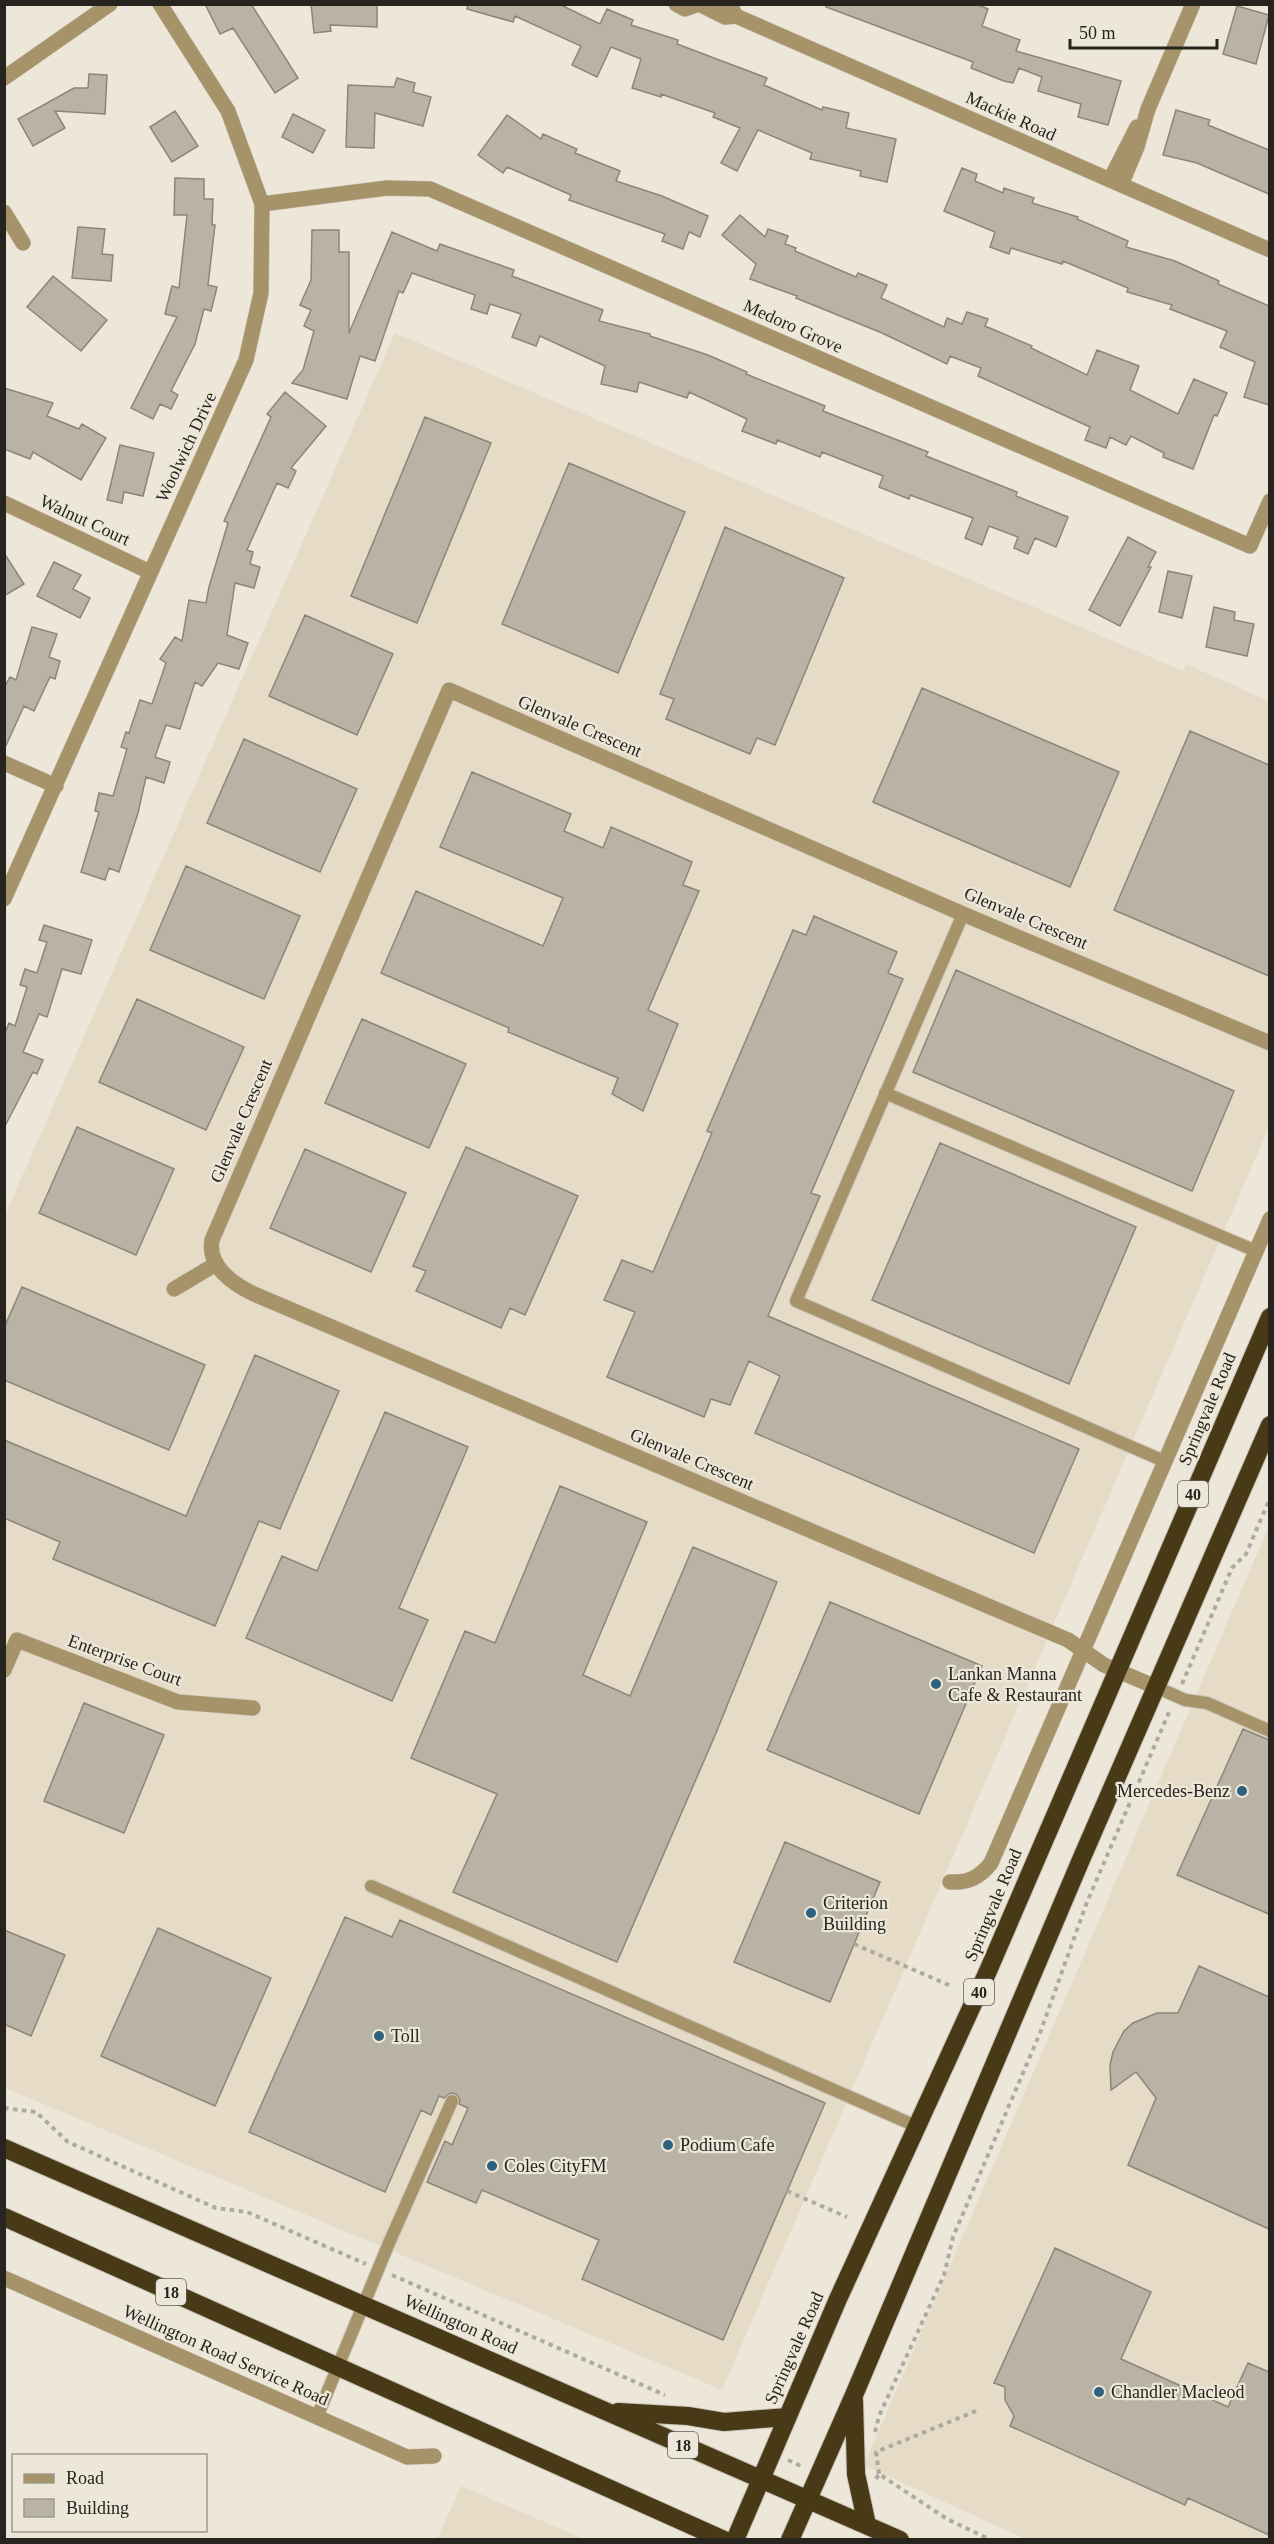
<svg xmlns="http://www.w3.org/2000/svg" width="1274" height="2544" font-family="'Times New Roman',serif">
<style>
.built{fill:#e5dbc7}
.building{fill:#b9b3a5;stroke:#8c8679;stroke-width:1.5}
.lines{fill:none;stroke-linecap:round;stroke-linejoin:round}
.lane-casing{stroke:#c9c4b8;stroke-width:14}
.street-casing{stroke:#c9c4b8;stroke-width:16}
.highway-casing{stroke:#c9c4b8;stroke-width:20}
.path{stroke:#afaa9f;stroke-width:4;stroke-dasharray:4.5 4.5;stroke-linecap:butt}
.lane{stroke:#a79369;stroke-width:12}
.street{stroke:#a79369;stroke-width:15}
.highway{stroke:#493a17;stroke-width:18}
.poi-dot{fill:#2e617e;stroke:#ede7d9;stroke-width:2}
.labels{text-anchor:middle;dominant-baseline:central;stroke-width:4.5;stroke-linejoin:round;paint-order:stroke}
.shield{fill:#ede7d9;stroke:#625e57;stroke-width:1.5}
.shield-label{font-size:16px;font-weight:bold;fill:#27241f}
.street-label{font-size:18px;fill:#27241f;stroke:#ede7d9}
.poi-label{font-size:18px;fill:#27241f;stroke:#ede7d9;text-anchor:start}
</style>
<rect width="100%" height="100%" fill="#ede7d9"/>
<path class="built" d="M395 333 1183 671 1186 664 1269 701V1127L722 2390 5 2088V1215Z
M1269 1526V2539H1025L864 2465Z
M461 2486 584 2539H437Z"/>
<path class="building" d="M205 4H251L298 78 275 93 233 28 220 34Z
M311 4H377V27L330 25 331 31 314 33Z
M468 4H559L600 24 607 9 633 20 631 25 678 40 677 44 767 78 764 85 822 110 823 107 849 113 846 128 896 139 887 182 860 176 861 171 810 159 812 153 758 130 737 171 721 163 740 128 713 117 715 113 661 94V97L632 88 641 59 611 47 597 77 572 65 581 46 515 16 513 22 467 9Z
M826 4H976L988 9 982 26 1020 40 1016 51 1121 81 1108 125 1078 117 1081 104 1038 91 1042 77 1019 68 1013 83 1004 81 971 68 973 62 826 7Z
M1237 6 1269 15 1256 64 1223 54Z
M89 74 107 75 105 114 55 111 65 128 33 146 18 119 74 88H88Z
M397 78 415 83 413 92 431 97 423 126 375 113 374 148 346 147 348 85 394 87Z
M1176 110 1210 120 1208 125 1269 150V194L1197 163 1163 155Z
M175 111 198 146 172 162 150 127Z
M293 114 325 130 313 153 282 137Z
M507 115 541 139 543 134 577 149 575 153 620 171 616 181 662 196 708 216 700 237 689 232 683 249 662 241 665 234 569 200 571 195 507 167 503 173 478 155Z
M962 168 977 174 975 181 1003 193 1004 188 1034 198 1032 203 1078 217 1077 219 1128 241 1126 247 1175 261 1219 281 1218 284 1269 306V405L1244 397 1255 362 1220 347 1227 331 1170 309 1172 305 1127 292 1128 288 1063 261 1062 264 1011 248 1009 254 990 247 995 232 944 211Z
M175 178 204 179V199H213L212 225H215L208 285 217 287 211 311 204 309 195 344 171 391 178 395 171 409 160 404 153 419 131 408 177 317 165 314 172 286 179 288 187 215H174Z
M740 215 765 237 768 229 788 236 785 244 796 248 795 251 856 277 858 273 887 285 881 298 944 327 947 318 962 324 967 312 988 319 985 326 1032 346 1031 348 1087 375 1097 350 1139 366 1130 390 1178 414 1194 379 1227 393 1217 416 1214 415 1193 469 1163 457 1164 453 1131 436 1126 445 1110 437 1106 448 1085 440 1090 427 978 376 981 368 950 356 947 364 882 333 796 298 797 296 750 279 756 264 722 235Z
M78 227 105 229 102 254 113 255 111 281 72 278Z
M312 230H339V252H349V333L392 232 437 251 440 244 514 270 512 276 603 310 599 321 650 334V336L708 355 747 372 746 374 825 406 823 411 928 452 926 456 1017 492 1016 496 1068 517 1056 547 1035 538 1028 554 1014 548 1018 537 989 526 982 545 965 538 973 518 910 495 909 499 879 487 883 476 822 452 820 457 777 440 776 444 742 431 747 419 689 392 687 398 639 382 637 392 601 384 605 366 540 336 536 346 512 337 521 314 490 304 487 314 471 309 475 295 412 273 403 293 399 291 375 361 360 356 347 399 292 383 303 370 314 331 304 326 311 310 300 305 311 280Z
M53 276 107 320 81 351 27 307Z
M4 388 53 403 47 416 79 429 82 424 106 438 81 480 33 452 30 459 4 449Z
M285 392 326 426 291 468 296 471 288 488 277 483 247 550 253 552 250 564 260 567 254 588 235 583 227 635 248 643 239 669 218 663 202 686 195 682 180 729 166 725 155 757 170 762 164 783 146 777 138 813 119 872 109 868 105 880 81 872 99 812 95 811 99 793 113 796 127 749 121 747 126 732 129 733 140 700 152 704 166 663 160 659 175 637 182 641 189 600 206 603 209 587 228 523 224 521 271 417 267 414Z
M425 417 491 443 417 623 351 596Z
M120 445 154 453 143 496 124 492 122 503 107 500Z
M569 463 685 512 618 673 502 624Z
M725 527 844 578 775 745 757 738 750 754 666 719 674 699 660 694Z
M1128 537 1156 552 1148 567H1151L1120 626 1089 610Z
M4 553 24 584 4 596Z
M54 562 81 575 73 589 90 598 80 618 37 596Z
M1168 571 1192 576 1182 618 1159 612Z
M1214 607 1235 612 1234 620 1254 624 1247 656 1206 647Z
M305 615 393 654 357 735 269 696Z
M32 627 57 634 49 657 60 661 55 679 50 677 34 711 24 706 4 750V688L10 677 16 680Z
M922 688 1119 772 1070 887 873 802Z
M1190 731 1269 765V976L1114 910Z
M244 739 357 789 320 872 207 823Z
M472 772 571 814 564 831 603 848 611 827 692 862 683 885 699 891 648 1010 678 1024 643 1111 612 1094 618 1078 508 1032 509 1028 381 973 416 891 543 946 563 898 440 847Z
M186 866 300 916 264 999 150 950Z
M814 916 897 952 888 973 903 979 811 1193 820 1196 768 1316 1079 1449 1034 1553 755 1433 780 1376 749 1361 730 1405 711 1399 704 1417 607 1377 635 1312 604 1300 622 1260 653 1272 712 1133 707 1131 793 930 806 935Z
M44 925 92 940 81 974 62 969 47 1017 39 1014 23 1052 43 1060 37 1074 33 1072 4 1128V1035L9 1023 15 1026 27 987 20 985 25 969 37 973 47 942 39 940Z
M956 970 1234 1091 1192 1191 913 1072Z
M137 999 244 1047 206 1130 99 1082Z
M362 1019 466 1064 429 1148 325 1103Z
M77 1127 174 1169 136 1255 39 1213Z
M940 1143 1136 1227 1069 1384 872 1300Z
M466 1147 578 1196 525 1315 510 1308 501 1328 416 1291 426 1271 413 1266Z
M305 1149 406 1193 371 1272 270 1228Z
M22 1287 205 1365 169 1450 4 1380V1328Z
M255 1355 339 1391 280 1529 259 1521 215 1626 53 1559 60 1542 4 1518V1440L186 1516Z
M385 1412 468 1447 399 1608 428 1620 392 1701 246 1638 282 1556 317 1571Z
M560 1486 647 1522 583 1675 630 1696 693 1547 777 1582 716 1733 617 1962 453 1892 497 1794 411 1758 465 1631 495 1643Z
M830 1602 982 1666 919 1814 767 1750Z
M84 1703 164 1735 124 1833 44 1801Z
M1243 1729 1269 1740V1914L1177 1875Z
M785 1842 880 1882 830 2002 734 1962Z
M345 1917 392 1937 400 1920 825 2103 723 2340 582 2279 599 2240 482 2190 476 2203 427 2182 445 2141 452 2145 468 2108 459 2104 460 2100 456 2094 451 2093 444 2098 439 2096 431 2115 421 2110 385 2192 249 2132Z
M158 1928 271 1978 215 2106 101 2056Z
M4 1930 65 1955 31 2036 4 2024Z
M1199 1966 1269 1997V2229L1128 2165 1156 2098 1136 2072 1111 2090 1110 2065 1113 2052 1124 2031 1133 2023 1157 2013H1178Z
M1055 2248 1151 2292 1121 2359 1228 2407 1248 2363 1269 2372V2535L1188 2498 1185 2505 1010 2426 1014 2416 1005 2400V2387L994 2383Z"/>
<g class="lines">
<defs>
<path id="lane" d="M963 914 796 1301 1164 1461
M885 1093 1256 1251
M1156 1687 1185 1700 1207 1703 1270 1731
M371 1886 918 2127
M317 2417 389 2243 452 2101"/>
<path id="street" d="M676 4 685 9 699 4
M699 4 725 17 736 16 1270 250
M727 4 731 7 736 16
M4 78 110 4
M1110 180 1137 127
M1121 185 1137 147 1148 109 1193 4
M262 204 387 188 430 189 1250 546 1270 501
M4 212 23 243
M4 503 150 572
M4 763 56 786
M4 899 246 360 261 293 262 204 228 111 160 4
M174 1289 216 1264
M4 1670 17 1640 178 1702 253 1708
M1156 1687 1104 1665 1068 1640 254 1294C233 1284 207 1266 212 1240L449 690 963 914 1270 1043
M950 1882C969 1883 980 1877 991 1863L1270 1219
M4 2278 407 2457 434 2456"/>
<path id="highway" d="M4 2148 900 2540
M4 2217 724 2540
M854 2400 856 2474 867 2525
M618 2412 688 2416 724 2422 787 2417
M735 2540 838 2299 988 1971 1270 1317
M790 2540 854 2395 1080 1862 1270 1425"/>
</defs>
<use href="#lane" class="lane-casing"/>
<use href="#street" class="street-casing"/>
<use href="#highway" class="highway-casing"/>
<path class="path" d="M1182 1684 1232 1568 1246 1554 1270 1498
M854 1944 951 1986
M4 2108 36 2112 68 2142 216 2208 247 2212 366 2264
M787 2191 847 2217
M392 2275 665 2395
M875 2432 879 2416 944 2275 953 2237 1040 2033 1087 1902 1170 1710
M788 2460 803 2467
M879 2474 876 2452 976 2411
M876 2479 879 2474 947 2519 991 2540"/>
<use href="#lane" class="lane"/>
<use href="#street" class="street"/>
<use href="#highway" class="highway"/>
</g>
<g class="poi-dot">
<circle cx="936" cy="1684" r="6"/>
<circle cx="1242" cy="1791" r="6"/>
<circle cx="811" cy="1913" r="6"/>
<circle cx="379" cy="2036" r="6"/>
<circle cx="668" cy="2145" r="6"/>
<circle cx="492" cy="2166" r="6"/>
<circle cx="1099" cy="2392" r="6"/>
</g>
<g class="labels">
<g class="shield">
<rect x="1178" y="1481" width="30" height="26" rx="4.5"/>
<rect x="964" y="1979" width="30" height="26" rx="4.5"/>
<rect x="156" y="2279" width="30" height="26" rx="4.5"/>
<rect x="668" y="2432" width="30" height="26" rx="4.5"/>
</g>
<g class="shield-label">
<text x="1193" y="1494">40</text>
<text x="979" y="1992">40</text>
<text x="171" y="2292">18</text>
<text x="683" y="2445">18</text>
</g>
<g class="street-label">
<text transform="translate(1011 116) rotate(24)">Mackie Road</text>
<text transform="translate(793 326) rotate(24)">Medoro Grove</text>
<text transform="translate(186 447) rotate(-65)">Woolwich Drive</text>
<text transform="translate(85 520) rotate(25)">Walnut Court</text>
<text transform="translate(580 726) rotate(23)">Glenvale Crescent</text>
<text transform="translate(1026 918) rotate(23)">Glenvale Crescent</text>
<text transform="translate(241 1121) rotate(-67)">Glenvale Crescent</text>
<text transform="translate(1207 1409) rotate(-67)">Springvale Road</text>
<text transform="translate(692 1459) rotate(23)">Glenvale Crescent</text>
<text transform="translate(125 1660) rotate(20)">Enterprise Court</text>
<text transform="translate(993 1905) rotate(-67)">Springvale Road</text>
<text transform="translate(461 2324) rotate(24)">Wellington Road</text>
<text transform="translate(794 2348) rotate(-66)">Springvale Road</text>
<text transform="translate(226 2355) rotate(24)">Wellington Road Service Road</text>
</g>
<g class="poi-label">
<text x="948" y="1674">Lankan Manna<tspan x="948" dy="21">Cafe &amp; Restaurant</tspan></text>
<text x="1230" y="1791" text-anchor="end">Mercedes-Benz</text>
<text x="823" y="1903">Criterion<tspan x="823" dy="21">Building</tspan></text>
<text x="391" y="2036">Toll</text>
<text x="680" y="2145">Podium Cafe</text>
<text x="504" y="2166">Coles CityFM</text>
<text x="1111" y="2392">Chandler Macleod</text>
</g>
</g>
<rect width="1274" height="2544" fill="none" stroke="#27241f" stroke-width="12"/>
<rect x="12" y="2454" width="195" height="78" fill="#ede7d9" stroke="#9e998f" stroke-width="1.5"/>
<rect x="24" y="2474" width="30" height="9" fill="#a79369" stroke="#9e998f" stroke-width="1.5"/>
<text x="66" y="2484" font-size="18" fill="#27241f">Road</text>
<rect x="24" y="2499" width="30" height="18" fill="#b9b3a5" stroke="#9e998f" stroke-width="1.5"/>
<text x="66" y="2514" font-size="18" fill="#27241f">Building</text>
<path d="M1070 39v9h147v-9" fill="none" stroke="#27241f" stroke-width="3"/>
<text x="1079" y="39" font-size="18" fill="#27241f" stroke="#ede7d9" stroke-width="4.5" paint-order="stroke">50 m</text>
</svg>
